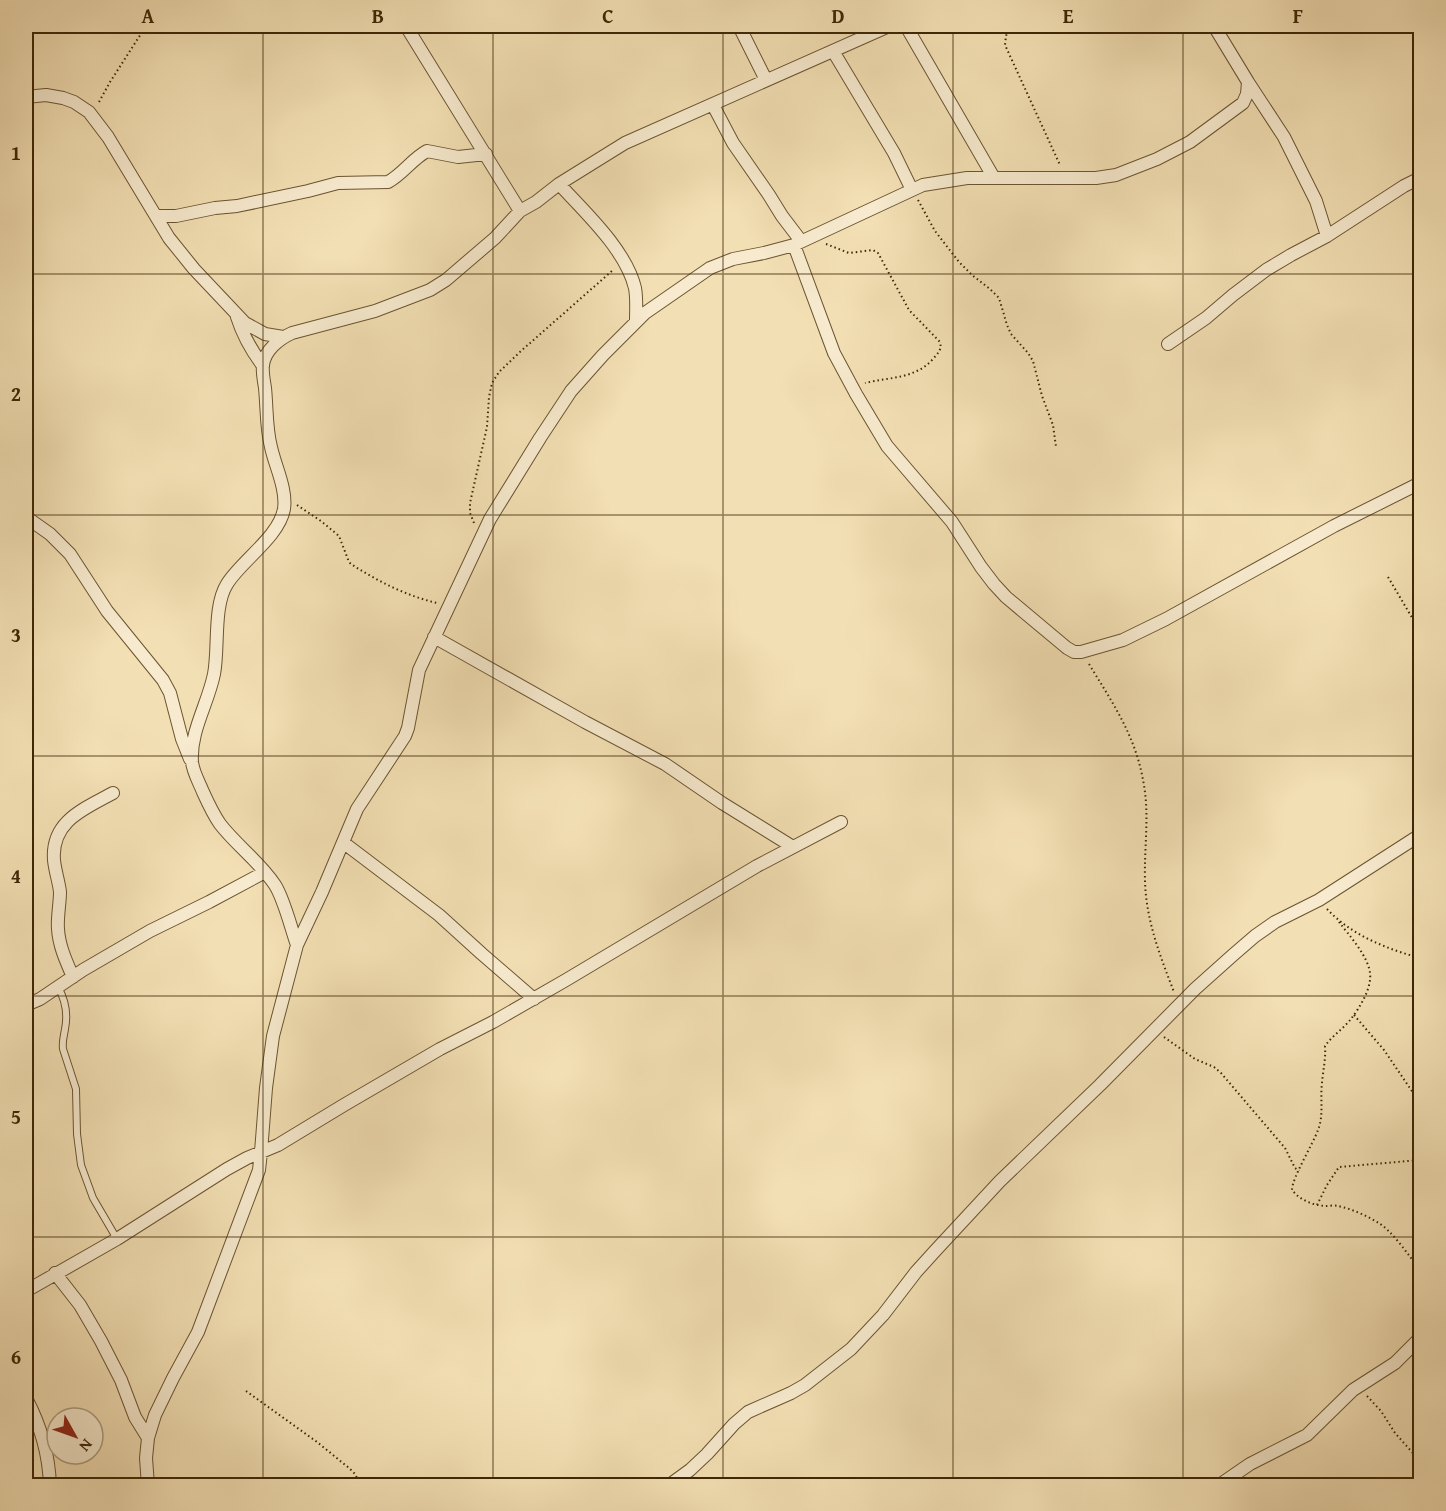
<svg xmlns="http://www.w3.org/2000/svg" width="1446" height="1511" font-family="'Gentium Book Plus',serif">
<style>
.lines{fill:none;stroke-linecap:round;stroke-linejoin:round}
.lane-casing{stroke:#6b5430;stroke-width:8}
.street-casing{stroke:#6b5430;stroke-width:14}
.path{stroke:#3e2605;stroke-width:2;stroke-dasharray:1.5 3;stroke-linecap:butt}
.lane{stroke:#f7eace;stroke-width:6}
.street{stroke:#f7eace;stroke-width:12}
.grid{fill:none;stroke:#3e2605;stroke-width:1.5;stroke-opacity:0.55}
.neatline{fill:none;stroke:#3e2605;stroke-width:2}
.grid-label{font-size:20px;text-anchor:middle;font-weight:bold;fill:#3e2605}
</style>
<rect width="100%" height="100%" fill="#f2dfb3"/>
<filter id="stains"><feTurbulence type="fractalNoise" baseFrequency=".00333" numOctaves="4"/><feColorMatrix values="0 0 0 0 .2 0 0 0 0 .09 0 0 0 0 .02 0 0 0 .5 -.17"/></filter>
<radialGradient id="worn" r=".72"><stop offset=".6" stop-color="#630" stop-opacity="0"/><stop offset="1" stop-color="#630" stop-opacity=".3"/></radialGradient>
<g class="lines">
<defs>
<path id="lane" d="M58 987C66 1001 68 1014 65 1029 64 1036 62 1041 63 1049L76 1089 77 1134 81 1165 93 1198 117 1239"/>
<path id="street" d="M406 26 520 211
M739 26 766 80
M906 26 994 178
M833 51 894 153 912 190
M1248 82 1284 137 1316 201 1327 236
M26 97 46 95 63 98 74 102 89 112 108 137 169 238 194 269 245 323 265 334 283 337
M713 105 733 143 769 195 782 216 801 241
M559 184C585 212 626 250 635 288 637 299 636 310 636 320
M156 216H176L215 208 237 206 308 191 338 183 388 182C403 174 412 159 427 151L458 157 486 154
M794 245 834 353 856 394 887 446 952 522 981 567 994 584 1006 597 1067 648 1074 652H1081L1123 640 1166 619 1334 526 1420 483
M237 317C243 336 251 350 263 366
M1168 344 1206 318 1233 295 1266 270 1291 255 1327 236 1404 186 1420 178
M26 517 50 534 70 554 107 611 163 680 170 693 182 739 190 759
M434 637 585 722 665 764 722 803 793 847
M344 843 439 915 482 954 534 999
M297 945C291 928 284 899 275 885 260 862 237 846 220 824 213 814 208 803 203 792 199 782 193 772 192 762 190 731 208 704 214 674 219 649 213 606 227 584 241 561 279 537 284 509 287 489 275 466 271 447 266 428 267 407 265 388 264 381 262 372 263 365 265 350 279 339 292 333L375 311 430 290 446 280 495 238 520 211 536 202 559 184 625 143 889 26
M73 977C66 961 59 946 58 929 57 917 60 904 60 892 59 882 55 871 54 860 51 821 84 809 113 793
M26 1005 40 999 83 970 150 931 209 902 265 872
M55 1273 80 1305 101 1341 121 1380 135 1417 148 1438
M26 1291 117 1239 227 1169 247 1158 278 1145 344 1105 440 1049 493 1022 566 980 757 866 841 822
M26 1398C41 1426 49 1453 50 1486
M148 1486 146 1458 148 1438 155 1415 173 1378 198 1332 259 1170 261 1152 266 1088 273 1036 297 945 322 892 357 809 405 736 408 728 419 670 490 519 540 438 571 391 603 355 645 313 710 268 733 259 764 253 794 245 923 185 967 178H1096L1116 175 1157 159 1190 142 1243 103 1247 94 1248 82 1214 26
M668 1486 690 1470 707 1454 734 1424 748 1412 791 1393 805 1385 851 1349 883 1315 916 1272 935 1251 1000 1181 1100 1085 1195 989 1233 955 1255 936 1275 922 1319 900 1420 835
M1218 1486 1250 1464 1307 1435 1353 1390 1395 1363 1420 1338"/>
</defs>
<use href="#lane" class="lane-casing"/>
<use href="#street" class="street-casing"/>
<path class="path" d="M1010 26 1006 36 1005 45 1060 165
M99 102 110 82 146 26
M918 200 935 231 959 262 972 275 990 289 999 298 1007 325 1011 334 1028 353 1033 361 1042 396 1053 425 1056 447
M826 244 849 253 873 250 878 253 909 310 940 342C942 350 938 353 933 359 915 379 890 377 865 383
M297 505 321 521 339 536 349 562 351 564C377 581 407 596 437 603
M474 523 470 513V503L487 427 489 397 492 383 499 372 521 351 613 270
M1388 577 1414 621 1420 629
M1089 664C1112 702 1135 735 1143 780 1150 814 1144 846 1145 881 1146 920 1160 956 1174 992
M1327 909C1351 935 1387 949 1420 958
M1339 922C1349 935 1368 956 1370 973 1372 988 1360 1007 1351 1019 1343 1029 1332 1036 1325 1046 1326 1059 1323 1070 1322 1083 1320 1099 1324 1115 1318 1130 1313 1144 1292 1178 1292 1190 1300 1200 1312 1205 1325 1206 1329 1206 1334 1205 1338 1206 1352 1209 1365 1215 1377 1222 1392 1230 1409 1256 1420 1270
M1354 1015 1384 1050 1420 1103
M1164 1037 1195 1059 1214 1067 1221 1073 1285 1148 1295 1168 1299 1171
M1317 1205 1327 1185 1339 1167 1420 1160
M246 1391 317 1442 349 1468 355 1474 361 1486
M1367 1396 1381 1411 1395 1433 1420 1461"/>
<use href="#lane" class="lane"/>
<use href="#street" class="street"/>
</g>
<path class="grid" d="M263 26V1486M493 26V1486M723 26V1486M953 26V1486M1183 26V1486M26 274H1420M26 515H1420M26 756H1420M26 996H1420M26 1237H1420"/>
<rect width="1446" height="1511" fill="none" stroke="#f2dfb3" stroke-width="66"/>
<g transform="translate(75 1436) rotate(130)"><circle r="28" fill="#f7eace" stroke="#ad9c7e" stroke-width="1.5"/>
<path d="M0-4.5L10 22L0 15L-10 22Z" fill="#8f2418"/>
<text y="-9" font-size="16" font-weight="bold" text-anchor="middle" fill="#3e2605">N</text>
</g>
<rect x="33" y="33" width="1380" height="1445" class="neatline"/>
<g class="grid-label">
<text x="148" y="23">A</text>
<text x="378" y="23">B</text>
<text x="608" y="23">C</text>
<text x="838" y="23">D</text>
<text x="1068" y="23">E</text>
<text x="1298" y="23">F</text>
<text x="16" y="160">1</text>
<text x="16" y="401">2</text>
<text x="16" y="642">3</text>
<text x="16" y="883">4</text>
<text x="16" y="1124">5</text>
<text x="16" y="1364">6</text>
</g>
<rect width="100%" height="100%" filter="url(#stains)"/>
<rect width="100%" height="100%" fill="url(#worn)"/>
</svg>
